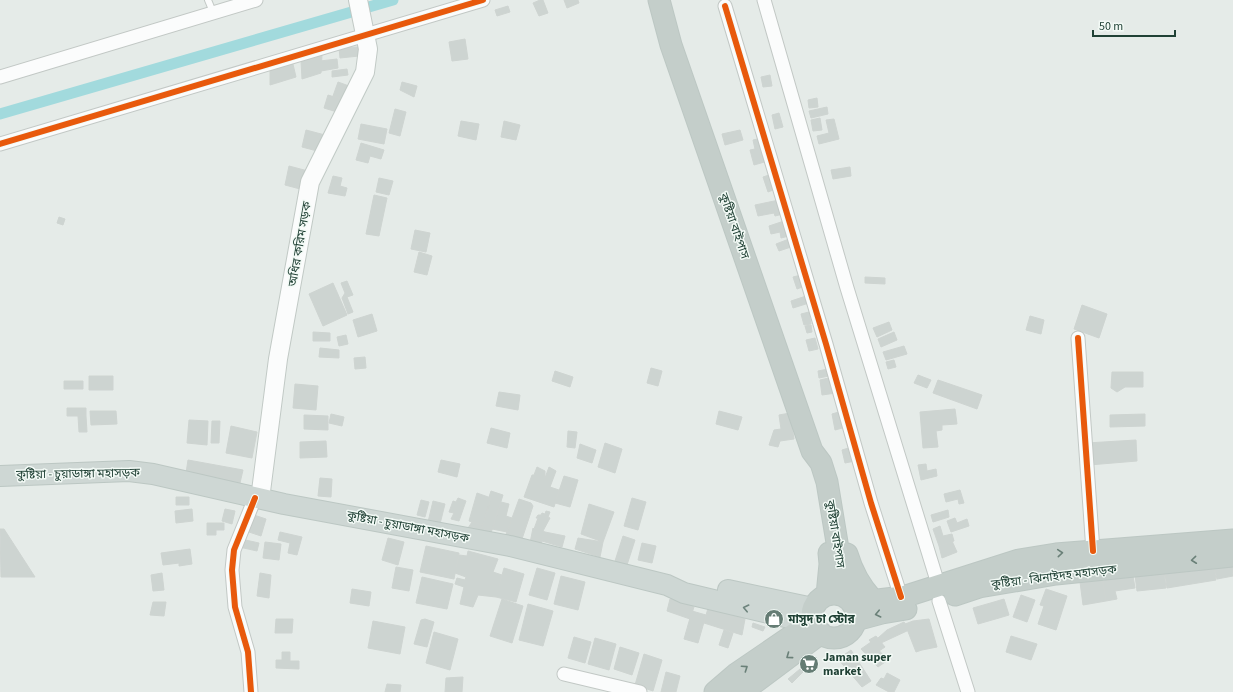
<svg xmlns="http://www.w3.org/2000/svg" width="1233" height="692" font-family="'Source Sans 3','Noto Sans Bengali',sans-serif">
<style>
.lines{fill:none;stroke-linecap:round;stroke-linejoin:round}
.canal{stroke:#a2dadd;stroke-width:11}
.building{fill:#cdd4d1;stroke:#ced4d1}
.service-casing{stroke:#c2c8c5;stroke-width:8}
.minor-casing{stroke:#c2c8c5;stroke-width:15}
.secondary-casing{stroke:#c1c9c5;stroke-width:20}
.primary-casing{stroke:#bcc7c3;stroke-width:22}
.trunk-casing{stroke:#bcc7c3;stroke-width:23}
.service{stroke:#fbfcfc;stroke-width:6}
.minor{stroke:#fbfcfc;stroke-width:13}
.secondary{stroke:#fbfcfc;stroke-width:18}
.primary{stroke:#ced7d4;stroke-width:20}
.trunk{stroke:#c4ceca;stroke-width:21}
.cycleway-casing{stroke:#f3faf6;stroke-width:8}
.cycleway{stroke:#e8590c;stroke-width:6}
.oneway{stroke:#6a8078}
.oneway2{stroke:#6e847d}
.labels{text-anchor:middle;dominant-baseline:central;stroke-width:3;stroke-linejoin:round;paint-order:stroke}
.street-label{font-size:12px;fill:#204135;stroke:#f3faf6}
.poi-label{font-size:12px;font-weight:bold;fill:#204135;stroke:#f3faf6;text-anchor:start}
</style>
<rect width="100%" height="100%" fill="#e5ebe8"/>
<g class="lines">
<path class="canal" d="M0 114 393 0"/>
</g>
<path class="building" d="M540 0H543L548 13 539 16 533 3Z
M564 0H578L579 3 567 8Z
M508 6 510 12 497 16 495 10Z
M465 39 468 59 452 61 449 42Z
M358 47 359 56 340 58 339 48Z
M322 54 321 73 302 79 301 61Z
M337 59 338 68 321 71 320 61Z
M292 60 296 77 270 85V66Z
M347 69 348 75 332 77V71Z
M770 75 772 86 763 87 761 77Z
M338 82 349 86 344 100 333 96Z
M402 82 417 86 414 97 400 90Z
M328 95 341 99 337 112 324 108Z
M817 98 818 107 809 108 808 100Z
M827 107 828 114 811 118 809 111Z
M395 109 406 112 400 136 389 133Z
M779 113 783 127 775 129 772 115Z
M820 118 822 130 813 131 811 120Z
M834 119 839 139 819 144 817 136 829 133 826 120Z
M461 121 479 124 476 140 458 136Z
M504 121 520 125 516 140 501 137Z
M361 124 387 129 384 144 358 139Z
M306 130 325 135 321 152 302 147Z
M740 130 743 140 725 145 722 134Z
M762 138 768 161 754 165 750 150 755 149 753 140Z
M361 143 384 150 381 159 370 156 368 163 356 160Z
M289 166 308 171 304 190 285 185Z
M850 167 851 176 833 179 831 170Z
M769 175 773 190 768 192 763 177Z
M333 176 342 178 340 186 347 188 345 196 328 193Z
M379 178 393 181 389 195 376 192Z
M374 195 387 198 379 236 366 234Z
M779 200 783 214 775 216 774 213 758 216 755 205Z
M59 217 65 219 63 225 57 223Z
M784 221 789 236 781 238 780 232 771 234 769 226Z
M415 230 430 233 426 252 411 249Z
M789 239 791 247 779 251 776 244Z
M419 252 432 256 427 275 414 272Z
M801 275 805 286 797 289 793 277Z
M865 277 885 278V284L865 283Z
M347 281 353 295 347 297 353 312 348 314 342 298 345 293 341 283Z
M333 283 347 315 323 326 309 294Z
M806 296 809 303 793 308 791 301Z
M1082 305 1107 314 1099 338 1074 329Z
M809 312 811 324 804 325 801 314Z
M372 314 377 331 358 337 353 320Z
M1030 316 1044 320 1041 334 1026 330Z
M889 322 892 330 877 337 873 328Z
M811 325 812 332 807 333 805 326Z
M313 332 330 333V341H313Z
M894 332 897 340 881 347 878 339Z
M346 335 348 344 339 346 337 337Z
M815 338 818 349 809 351 806 340Z
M904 346 907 354 886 360 883 352Z
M320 348 339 350V358L319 357Z
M365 357 366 368 355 369 354 358Z
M894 360 896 367 888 369 886 362Z
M651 368 662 371 658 386 647 383Z
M828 369 829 376 819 378 818 371Z
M555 371 573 377 570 387 552 381Z
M1112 372H1143V387H1125L1117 392 1111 388Z
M918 375 931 380 927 388 914 383Z
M89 376H113V390H89Z
M833 377 836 393 822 395 820 380Z
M938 380 982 395 977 409 933 393Z
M64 381H83V389H64Z
M295 384 318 386 316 410 293 408Z
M499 392 520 395 518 410 496 406Z
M67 408H86V416H67Z
M955 409 957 424 942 425V430L936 431 938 447 923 448 920 412Z
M90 411H116L117 424 91 425Z
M719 411 742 417 738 430 716 424Z
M842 411 846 427 835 430 832 414Z
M790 413 794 439 780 441 778 447 769 445 774 430 781 429 779 415Z
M331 414 344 417 342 426 329 423Z
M1145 414V426L1110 427V415Z
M304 415 328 416V430L304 429Z
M78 416H86L87 432H79Z
M189 420 208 421 207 445 187 443Z
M212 421H220L219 443H211Z
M231 426 257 432 252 458 226 453Z
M491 428 510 433 507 448 487 443Z
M568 431 577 432 575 448 567 447Z
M1136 440 1137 461 1089 465 1087 443Z
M326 441 327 457 300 458V442Z
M605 443 622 449 615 473 598 467Z
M580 444 596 450 592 463 577 458Z
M852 447 855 461 845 463 842 450Z
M188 460 243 470 240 483 186 473Z
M441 460 460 464 457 477 438 472Z
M926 464 927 471 936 469 937 476 921 480 918 465Z
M537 467 545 471V478L549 467 556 471 550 487 559 490 554 507 524 497 532 475H534Z
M564 476 578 480 570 507 555 503Z
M320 478 332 479 331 497 318 496Z
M960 490 964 503 959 504 958 499 946 502 944 494Z
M491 491 503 495 491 533 481 530 491 498 489 497Z
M477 493 491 498 483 525 469 521Z
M176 497H189V505H176Z
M458 498 466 501 459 521 451 519 454 513 449 512 453 501 456 502Z
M632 498 646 502 638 530 624 526Z
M519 499 531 503 533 506 520 545 504 540Z
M421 500 429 502 425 517 417 515Z
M433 501 445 504 440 524 428 522Z
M501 502 509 504 506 516 512 518 507 532 492 529Z
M589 504 614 512 603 542 581 534Z
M192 509 193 521 176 523 175 511Z
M225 509 235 511 232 524 222 521Z
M948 510 949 517 933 522 931 515Z
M546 511 550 512 548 517 550 518 543 531 545 532 539 550 529 548 533 528 534 529 538 518H536L538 515H541L542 513 545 514Z
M254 515 266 519 261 536 249 532Z
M955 518 957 523 967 519 969 526 951 532 947 521Z
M472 522 483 525 481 530 486 532 466 531Z
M207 523H224V530H216V535H207Z
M940 526 943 536 952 534 954 541 939 546 933 529Z
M0 529H4L35 577H1Z
M280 532 302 537 297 555 288 553 290 543 278 540Z
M545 532 565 536 562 547 542 541Z
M623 536 635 540 627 565 615 561Z
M388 538 404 542 398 565 382 560Z
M578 538 603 542 600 557 575 549Z
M241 539 259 543 257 551 239 547Z
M952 541 957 552 942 558 939 546Z
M265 542 281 544 279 560 263 558Z
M642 543 656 546 652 563 638 560Z
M426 546 459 553 454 579 420 572Z
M190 549 192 564 179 566V563L163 565 161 553Z
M468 551 498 559 493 572 502 575 496 597 478 595 473 607 460 604 464 587 455 584 457 578 465 580 466 577 455 573 459 555 467 556Z
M1232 562 1233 576 1217 579 1214 565Z
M1214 565 1216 580 1167 588 1165 573Z
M396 567 413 570 409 591 392 588Z
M504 568 524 574 516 602 496 597Z
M537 568 555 573 547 600 529 595Z
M1164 571 1166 588 1137 591 1135 575Z
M162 573 164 590 153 591 151 575Z
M260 573 271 575 269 598 257 596Z
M561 576 585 582 578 610 554 604Z
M1133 576 1135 588 1115 591 1117 599 1106 601 1103 581Z
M422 577 453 584 447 609 416 603Z
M1102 578 1106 601 1083 605 1080 582Z
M352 589 371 592 369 606 350 603Z
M1046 589 1067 596 1056 630 1038 624 1044 606 1040 605Z
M1021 595 1035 600 1027 622 1013 617Z
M502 599 523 606 512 643 490 636Z
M670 599 694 607 690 619 667 611Z
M1004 599 1009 615 999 618 994 602Z
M153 602H166L164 616 150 615Z
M994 602 999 618 978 624 973 608Z
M528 604 553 611 543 646 519 640Z
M708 608 745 619 742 635 704 623Z
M692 611 706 615 698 643 684 639Z
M276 619H293L292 633H275Z
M425 619 434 622 427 647 414 644 421 620Z
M929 619 937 647 922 650 913 621Z
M373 621 405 627 400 654 368 648Z
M913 621 922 650 916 652 905 624Z
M904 622 909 630 881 643 878 638 887 630Z
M753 623 765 627 763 631 752 627Z
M724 630 733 633 728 648 719 645Z
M434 632 458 639 450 670 426 663Z
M876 636 885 647 879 651 869 640Z
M1011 636 1037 644 1031 660 1006 652Z
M574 637 591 642 585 663 568 658Z
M595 638 616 644 609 670 588 664Z
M871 642 888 660 878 667 861 649Z
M620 647 639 653 632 675 614 669Z
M851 650 871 681 862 687 838 659Z
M282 652H290V661H299V669L276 668V660H282Z
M644 654 662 660 653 691 635 685Z
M800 669 803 672 792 683 788 679Z
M666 672 680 676 676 692H661Z
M887 673 900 680 894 692H889L876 685 881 678 884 679Z
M463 677 462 692H445L446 678Z
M387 684 401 685 400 692H385Z"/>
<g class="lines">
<defs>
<path id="service" d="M208 0 213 12"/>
<path id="minor" d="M764 0 847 288 939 587
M725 6 826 344 871 503 901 597
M0 77 256 0
M0 144 483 0
M1078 338 1093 551
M939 601 968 692
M564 674 640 692
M251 692 248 652 235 607 232 570 234 550 255 498"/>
<path id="secondary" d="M260 499 278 359 310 182 365 72 368 49 358 0"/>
<path id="primary" d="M0 476 129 471 153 474 284 504 510 546 667 585 684 593 798 620 811 618
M728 590 813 608"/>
<path id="trunk" d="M659 0 671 45 812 451 821 463 827 482 846 597
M847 554C852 571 860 586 872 599
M812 616a22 22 0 1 1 44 0a22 22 0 1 1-44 0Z
M827 595 830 564 829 553
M955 595 979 587 1056 574 1233 556
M853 603 903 597 1019 560 1056 554 1233 540
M856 620 882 613 906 609
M715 692 736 674 812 622
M742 692 821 633"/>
</defs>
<use href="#service" class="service-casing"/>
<use href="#minor" class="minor-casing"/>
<use href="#secondary" class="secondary-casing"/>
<use href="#primary" class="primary-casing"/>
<use href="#trunk" class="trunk-casing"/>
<use href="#service" class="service"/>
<use href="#minor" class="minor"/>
<use href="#secondary" class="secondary"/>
<use href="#primary" class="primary"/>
<use href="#trunk" class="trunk"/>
<defs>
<path id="cycleway" d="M725 6 826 344 871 503 901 597
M0 144 483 0
M1078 338 1093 551
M251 692 248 652 235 607 232 570 234 550 255 498"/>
</defs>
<use href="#cycleway" class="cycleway-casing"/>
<use href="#cycleway" class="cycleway"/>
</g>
<defs><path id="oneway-chevron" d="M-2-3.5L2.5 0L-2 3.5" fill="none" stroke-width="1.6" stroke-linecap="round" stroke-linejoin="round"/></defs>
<g class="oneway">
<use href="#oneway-chevron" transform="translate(1060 553) rotate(-5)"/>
<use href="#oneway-chevron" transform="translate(1194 560) rotate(174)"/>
<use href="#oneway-chevron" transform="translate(878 614) rotate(167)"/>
<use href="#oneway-chevron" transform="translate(789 656) rotate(144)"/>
<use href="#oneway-chevron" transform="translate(745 668) rotate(-34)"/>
</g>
<use class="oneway2" href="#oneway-chevron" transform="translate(746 608) rotate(-167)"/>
<defs>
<symbol id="shop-disc" viewBox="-11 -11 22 22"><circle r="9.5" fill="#657c74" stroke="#f3faf6"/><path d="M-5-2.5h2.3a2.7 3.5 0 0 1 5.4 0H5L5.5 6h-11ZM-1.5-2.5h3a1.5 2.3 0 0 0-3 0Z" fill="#fff"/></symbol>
<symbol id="supermarket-disc" viewBox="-11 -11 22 22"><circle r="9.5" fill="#657c74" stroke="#f3faf6"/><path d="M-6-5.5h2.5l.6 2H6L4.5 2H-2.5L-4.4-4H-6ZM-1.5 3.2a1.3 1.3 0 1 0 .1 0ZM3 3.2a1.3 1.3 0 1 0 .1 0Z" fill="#fff"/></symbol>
</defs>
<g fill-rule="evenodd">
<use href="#shop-disc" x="763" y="608" width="22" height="22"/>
<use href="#supermarket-disc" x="798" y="653" width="22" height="22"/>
</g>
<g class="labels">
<g class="street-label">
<text transform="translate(734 226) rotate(71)">কুষ্টিয়া বাইপাস</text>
<text transform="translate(300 244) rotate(-80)">অধির করিম সড়ক</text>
<text transform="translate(78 474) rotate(-1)">কুষ্টিয়া - চুয়াডাঙ্গা মহাসড়ক</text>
<text transform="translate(408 527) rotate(11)">কুষ্টিয়া - চুয়াডাঙ্গা মহাসড়ক</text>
<text transform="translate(835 534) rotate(81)">কুষ্টিয়া বাইপাস</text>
<text transform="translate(1054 577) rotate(-7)">কুষ্টিয়া - ঝিনাইদহ মহাসড়ক</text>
</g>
<g class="poi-label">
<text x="788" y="619">মাসুদ চা স্টোর</text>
<text x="823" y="657">Jaman super<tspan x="823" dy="14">market</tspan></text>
</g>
</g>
<path d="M1093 30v6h82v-6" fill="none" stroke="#204135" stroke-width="2"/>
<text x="1099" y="30" font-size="12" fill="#204135" stroke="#f3faf6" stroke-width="3" paint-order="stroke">50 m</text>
</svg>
